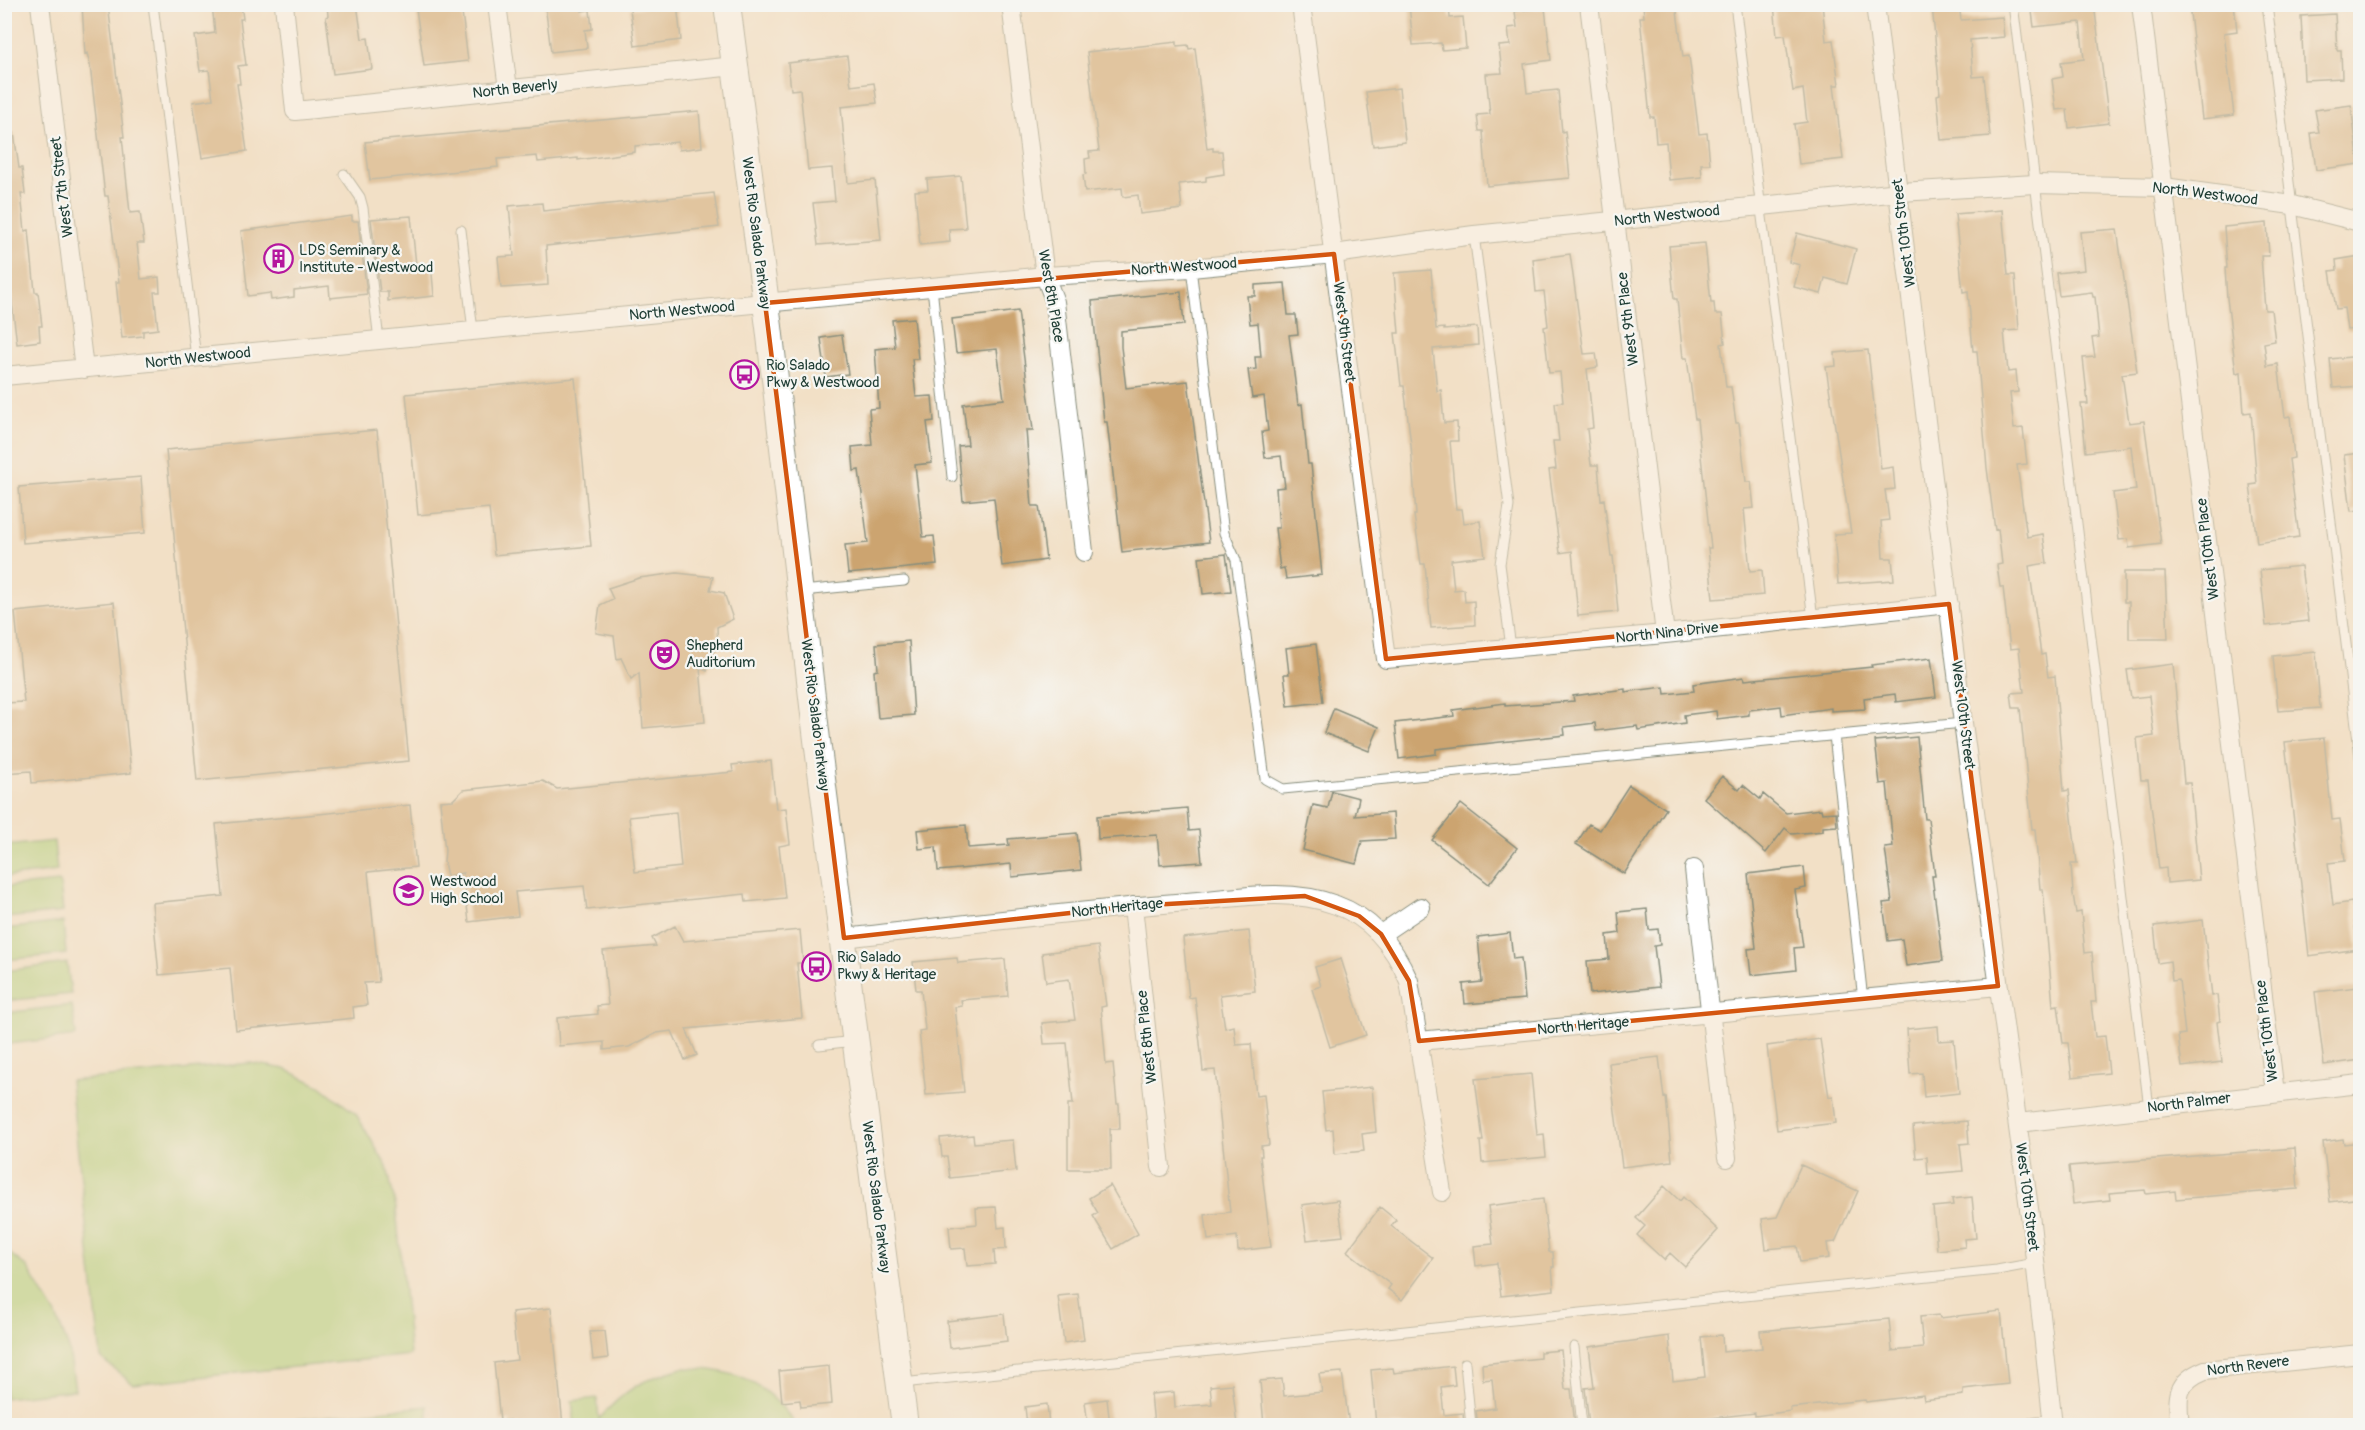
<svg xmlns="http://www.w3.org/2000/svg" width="2365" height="1430" font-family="Pangolin,sans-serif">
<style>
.green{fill:#abd27c;stroke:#658858;stroke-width:1.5}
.building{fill:#cca46f;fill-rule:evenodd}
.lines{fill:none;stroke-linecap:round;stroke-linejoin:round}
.service-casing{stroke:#888e7d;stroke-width:11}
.minor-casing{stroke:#888e7d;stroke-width:20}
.secondary-casing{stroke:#888e7d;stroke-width:28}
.service{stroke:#fff;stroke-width:9}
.minor{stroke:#fff;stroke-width:18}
.secondary{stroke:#fff;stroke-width:26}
.marked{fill:none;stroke:#d45610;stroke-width:4.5;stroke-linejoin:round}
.labels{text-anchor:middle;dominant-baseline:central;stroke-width:4.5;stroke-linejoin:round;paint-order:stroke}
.street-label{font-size:15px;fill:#1f3d34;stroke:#f6f6f2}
.poi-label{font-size:15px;fill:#1f3d34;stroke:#f6f6f2;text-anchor:start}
</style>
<rect width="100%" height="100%" fill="#f6f6f2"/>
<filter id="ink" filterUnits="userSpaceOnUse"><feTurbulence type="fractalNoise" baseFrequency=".0167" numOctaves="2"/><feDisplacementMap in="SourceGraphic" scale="12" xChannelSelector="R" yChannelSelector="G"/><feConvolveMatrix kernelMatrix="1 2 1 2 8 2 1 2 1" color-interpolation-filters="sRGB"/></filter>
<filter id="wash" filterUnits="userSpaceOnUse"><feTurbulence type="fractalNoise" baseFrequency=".008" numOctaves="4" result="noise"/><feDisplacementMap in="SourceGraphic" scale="24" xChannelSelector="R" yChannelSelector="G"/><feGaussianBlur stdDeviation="1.35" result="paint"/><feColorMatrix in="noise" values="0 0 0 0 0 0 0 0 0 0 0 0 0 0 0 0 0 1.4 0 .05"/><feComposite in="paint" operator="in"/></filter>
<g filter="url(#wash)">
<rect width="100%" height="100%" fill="#f2e0c6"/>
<path class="green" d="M54 841 57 871 5 877V846Z
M60 882 63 912 5 918V887Z
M63 922 66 954 5 960V929Z
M67 963 71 994 5 1001V971Z
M72 1005 76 1036 9 1044 5 1013Z
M251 1063 285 1069 320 1086 356 1114 387 1167 396 1208 410 1355 133 1384 101 1358 70 1081Z
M4 1249 27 1267 55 1313 69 1349 75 1390 5 1398Z
M682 1368C736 1369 765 1381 796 1425H575L572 1401 597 1398 599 1419C626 1388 643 1379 682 1368Z
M427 1406 429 1425H243Z"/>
<g id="blocks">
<path class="building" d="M82 4H108L124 137H122L130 213 140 212 144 243H137L141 279 159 277 160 292H154L158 329 143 331V336L122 338 116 282H119L108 196H105L90 65 87 53 85 54Z
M212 4H241L243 19H240L246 65 238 66 240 84H237L247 151 202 158 193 102 213 99 209 70 200 71 195 36 215 33Z
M327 4H357L362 39 368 38 372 69 333 74 326 17 328 16Z
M441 4H461L468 61 424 66 416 8Z
M545 4H581L582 11 590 10 592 29 585 30 587 48 551 52Z
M645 4H677L681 40 635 46 630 9 645 7Z
M1409 4H1449L1450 18 1463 17 1466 48 1442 50 1441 43 1413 45Z
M1643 4H1676L1683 57 1689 56 1699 134 1707 133 1710 164H1701L1702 177 1669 180 1666 142 1656 143 1654 117H1650L1640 17H1644Z
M1774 4H1822L1826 41 1833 40 1839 85H1834L1843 159 1799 164 1794 124 1807 122 1803 89 1793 91 1785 35 1777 36Z
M1932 4H1959L1961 20 2002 17 2004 37 1970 40 1973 77 1984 76 1990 136 1941 140 1937 95 1940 94Z
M2031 4H2094L2109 123 2069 128 2067 109 2056 110 2052 79 2063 77 2061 62 2084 59 2080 22 2034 27Z
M2189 4H2234L2237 31 2224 33 2234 115 2202 119Z
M1545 8 1551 60 1524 64 1527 93 1558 90 1562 132 1565 131 1570 178 1487 186 1483 131H1479L1477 115 1490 114 1486 74 1502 73 1499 46 1510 45 1508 28 1517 27 1515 11Z
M2335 14 2337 50H2341L2342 78 2304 80 2301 16Z
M1177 42V46L1188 45 1189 49 1195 48 1207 149 1213 148V151H1222L1224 174 1206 177V181L1179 184 1182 209 1140 214 1138 195 1123 197 1122 188 1085 192 1083 175 1086 174 1085 159 1090 158 1089 152 1099 151 1087 52Z
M847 56 851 86 874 83 877 103 841 107 848 183 875 180 881 240 818 245 813 203 835 201 832 168 808 170 800 89 791 90 788 63Z
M1399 88 1405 142 1373 146 1366 92Z
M2351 105 2359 164 2316 170 2311 133 2319 132 2315 110Z
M699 111 702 147 679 150 678 142 635 146V152L578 160V158L538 162 537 156 497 159 498 167 370 180 365 142Z
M4 133H14L19 168H22L25 194H21L25 231 29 230 35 292H38L42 326H39L40 341 17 344 11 295H8L6 277H4Z
M961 176 966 228 949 229 950 242 920 245 915 191 928 190 927 179Z
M714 193 719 227 546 246 548 285 501 288 498 257 514 256 509 206 542 203 543 211Z
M2002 210 2008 275H2015L2019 330 2004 331 2008 372 2016 371 2018 392 2010 393 2014 429 2023 428 2027 464 2017 465 2027 537 2043 534 2047 563 2029 566 2033 595 2041 655 2045 654 2048 677 2055 676 2064 791 2069 790 2077 864H2071L2073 894 2076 913 2081 912 2085 953 2092 952 2096 1002H2091L2095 1037 2105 1036 2109 1073 2072 1077 2068 1043H2063L2058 1005 2053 1006 2043 889H2040L2035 829H2032L2020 708H2013L2011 693 2024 692 2019 648 2010 649 2003 587H2000L1997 565 2002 564 1998 529 1995 530 1987 468 1977 351H1973L1968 291 1963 292 1955 214Z
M352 216V221H358L367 294 330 298 329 286 294 290V297L271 300 270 293 248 296 241 231Z
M411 216 416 265 431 263 434 296 388 301V292H380L371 219Z
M2267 223 2269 256H2261L2265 310H2271L2275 341 2264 343 2267 366 2278 364 2285 417 2290 416 2294 458 2289 459 2299 537 2257 543 2250 485 2257 484 2251 412 2244 413 2241 372 2236 373 2227 298 2225 268H2227L2224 227Z
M2117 229 2137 372 2122 374 2129 423 2144 421 2161 544 2129 548 2128 539 2119 540 2113 493 2136 490 2131 446 2086 452 2081 404H2088L2083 358 2095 357 2092 338 2099 337 2095 297H2093L2092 292 2059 296 2056 273 2084 270 2080 232Z
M1797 233 1856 249 1847 284 1825 278 1821 294 1794 287 1800 265 1789 262Z
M1705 243 1711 303H1714L1715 314H1722L1725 343 1721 344 1726 387H1731L1736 423H1739L1746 482H1751L1754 508 1744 509 1750 571 1762 570 1764 595 1713 599 1708 548H1711L1697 419H1695L1687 358H1683L1677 299H1674L1669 246Z
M1570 254 1584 354 1596 353 1598 367 1587 369 1593 428 1587 429 1591 465H1598L1601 500 1604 499 1611 556H1613L1618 612 1578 616 1572 551 1560 553 1549 470 1556 469 1553 441H1559L1555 403 1563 402 1560 372 1549 373 1544 327 1548 326 1544 291 1536 292 1533 259Z
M2361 256V328L2347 330 2344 308 2336 309 2330 271 2337 270 2336 260Z
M1431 270 1436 329 1444 328V330L1477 327 1478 345 1433 349 1437 391 1441 390 1444 423 1457 422 1458 441H1450L1456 509H1462L1464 523 1480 521 1485 556 1451 560 1454 590 1464 589 1465 602 1474 601 1475 625 1431 628 1425 564H1421L1414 515H1416L1411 445 1404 386H1401L1395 333H1399L1394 273Z
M1285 283 1288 315H1296L1298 334 1289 335 1298 405 1302 404 1308 464H1311L1322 575 1286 579 1284 568 1280 569 1275 528H1279L1276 488 1285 487 1281 456 1265 458 1262 432 1268 431 1264 396 1252 398 1248 370 1256 369 1255 357H1261L1258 323 1250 324 1247 296H1255V285Z
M1181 292 1184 325 1121 331V347L1126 388 1188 381 1209 542 1122 552 1107 422H1104L1092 301Z
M1018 311 1033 430H1026L1032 506H1039L1046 560 1002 566 994 498 963 501 958 446 968 445 963 404 1004 399 997 349 956 353 952 319Z
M914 318 918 359H912L916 397 932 396 934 421 927 422 932 463 915 465 923 537 934 536 937 565 848 574 845 545 868 543 859 470 854 471 852 447 872 445 869 409 879 408 875 349 895 347 892 320Z
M842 335 848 374 826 377 821 338Z
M1868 350 1881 469 1893 467 1895 489 1885 490 1889 520 1881 521 1883 558H1892L1894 580 1838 584 1834 534 1851 533 1826 367 1836 366 1835 353Z
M2361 356V386L2333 388 2330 359Z
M575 378 591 546 494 555 489 508 418 515 406 394Z
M377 430 409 761 197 781 166 450Z
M2361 453V510L2351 511 2344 455Z
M141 477 145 533 23 543 19 487Z
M1226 554 1231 591 1203 594 1199 557Z
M2301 566 2308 621 2266 626 2260 570Z
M2124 572H2165L2168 639H2129V602H2124Z
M677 573 713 577 710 590 724 593 733 619 717 627 718 650H714L707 671 700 668 705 722 643 728 639 673 631 679 621 658 617 659 614 636 596 633 600 605 613 599 608 588 639 578Z
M114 602 131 773 32 783 31 771 4 773V703L24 702 15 612Z
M909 641 914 715 878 718 874 671 878 670 876 644Z
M1316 644 1323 702 1288 706 1284 674H1289L1286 648Z
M2316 652 2320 708 2278 711 2273 656Z
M1931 658 1936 697 1896 702 1895 694 1864 698 1865 709 1831 711V708L1782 715 1781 706 1749 710V715L1717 719 1716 711 1684 715 1685 723 1638 730 1637 726 1596 731 1595 723 1564 727 1565 735 1436 749V754L1399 759 1395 723 1454 716 1453 710 1505 703V706L1574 701 1573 696 1625 689V692L1664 687 1665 694 1694 691 1693 684 1744 677 1745 680 1872 667 1871 665Z
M2173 664 2184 783H2190L2199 880 2167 883 2166 868 2159 869 2148 780H2141L2137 738 2154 736 2149 696 2131 698 2127 670Z
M1334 708 1379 727 1369 751 1324 733Z
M1917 737 1925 819H1928L1935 876H1932L1943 961 1906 966 1902 939 1888 941 1883 903 1892 902 1885 848 1893 847 1887 783 1880 784 1875 741Z
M2324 738 2332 820 2340 819 2345 861 2328 863 2333 905 2352 902 2358 949 2309 956 2285 742Z
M771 761 776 809 786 808 790 844 779 846 785 898 746 902 745 894 587 910 584 886 515 892 518 916 469 922 463 873 447 876 444 862 445 851 440 801 453 800 463 790 543 781 557 789 733 772 732 765ZM676 812 681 867 635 872 629 817Z
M1722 776 1739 790 1743 785 1760 799 1763 794 1786 813 1821 809 1822 813 1836 812 1837 826 1823 827V831L1792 834 1785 828 1766 853 1704 798Z
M1629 785 1666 809 1624 874 1576 844 1589 824 1600 830Z
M1332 791 1359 798 1355 816 1393 813 1395 839 1362 841 1356 864 1303 850 1313 805 1328 808Z
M1461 804 1517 848 1489 884 1432 840Z
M410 805 416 867 368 872 379 982 364 983 367 1005 353 1007 354 1018 236 1030 230 968 159 975 152 903 223 896 216 824Z
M1187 808 1189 831 1199 830 1202 862 1160 865 1157 835 1098 839 1097 816Z
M966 825 968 848 1009 845 1008 839 1077 833 1081 870 1012 877 1011 864 938 871 936 847 919 849 917 830Z
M1804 867 1806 888 1795 890 1803 947 1794 948 1796 970 1751 975 1748 949 1756 948 1748 874Z
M1647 909 1649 930 1658 929 1660 945 1654 946 1659 987 1590 994 1587 961 1609 959 1607 935 1620 933 1618 912Z
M2203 920 2212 996 2217 995 2220 1021 2217 1022 2222 1062 2182 1067 2178 1035 2185 1034 2179 980 2172 981 2170 961 2158 963 2154 926Z
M675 926 683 941 800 930 803 963H797L802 1018 686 1029 697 1055 685 1060 672 1031 657 1033 629 1047 604 1050V1042L559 1046 557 1018 598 1014 597 1006 608 1005 603 951 656 946 652 938Z
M1249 931 1255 991 1220 995 1225 1028 1234 1026 1236 1045 1251 1044 1256 1096 1264 1095 1269 1145 1261 1146 1262 1156H1260L1271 1247 1238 1251 1237 1236 1208 1240 1205 1215 1230 1212 1215 1070 1203 1071 1195 997 1189 998 1183 938Z
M1510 933 1513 959 1521 958 1525 999 1465 1004 1463 984 1482 982 1478 937Z
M1098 946 1106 1006 1101 1007 1106 1064 1113 1063 1117 1104H1119L1120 1129H1110L1111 1169H1068V1104H1073L1067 1043 1044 1044 1042 1023 1075 1020 1069 979 1046 982 1042 953Z
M957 958 958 963 1005 959 1008 996 961 1000 962 1006 955 1007 964 1092 926 1095 919 1031 925 1030 921 990H916L913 962Z
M1341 959 1366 1035 1330 1047 1312 989 1321 986 1315 967Z
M2358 987 2361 1008V1060L2324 1065 2315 992Z
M1938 1026 1939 1041 1954 1040 1959 1093 1924 1097 1922 1073 1910 1074 1907 1029Z
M1820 1039 1829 1097 1833 1096 1836 1123 1777 1130 1767 1046Z
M1659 1057 1664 1098 1666 1097 1672 1161 1622 1167 1609 1063Z
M1531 1074 1537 1135 1544 1134 1546 1157 1482 1163 1480 1141H1483L1475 1079Z
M1372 1087 1376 1132 1362 1134 1364 1151 1335 1154 1333 1129 1326 1130 1322 1092Z
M1967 1121 1969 1143 1960 1144 1963 1171 1928 1174 1927 1157 1916 1158 1913 1126Z
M973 1135 974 1143 1013 1140 1016 1171 950 1178 947 1157H942L940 1138Z
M2343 1139 2344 1144 2361 1142V1198L2330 1202 2323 1142Z
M2295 1148 2298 1189 2176 1199 2175 1191 2146 1194 2145 1190 2109 1193 2110 1200 2073 1204 2069 1166Z
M1801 1165 1858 1191 1835 1242 1827 1243 1829 1258 1800 1262 1797 1246 1766 1249 1762 1219 1777 1217Z
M1110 1185 1138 1234 1113 1249 1093 1216 1098 1213 1089 1198Z
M1664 1186 1680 1201 1683 1197 1718 1230 1685 1267 1670 1253 1664 1260 1637 1235 1645 1226 1636 1218Z
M1972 1197 1976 1238 1964 1239 1965 1247 1937 1250 1933 1207 1953 1205 1952 1199Z
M1543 1199 1549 1252H1553L1554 1267H1552L1554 1290 1501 1296 1497 1263 1476 1266 1474 1246 1493 1244 1488 1206Z
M1338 1200 1343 1236 1307 1240 1302 1205Z
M996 1207 998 1228 1005 1227 1006 1249 994 1250 995 1264 967 1266 965 1248 951 1249 949 1227 977 1224 976 1208Z
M1380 1207 1396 1220 1391 1226 1433 1258 1402 1300 1388 1289 1391 1285 1347 1251Z
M1078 1294 1084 1340 1064 1343 1058 1296Z
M551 1308 563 1425H510V1420L500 1421 494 1363 517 1360 512 1312Z
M2001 1311 2008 1384 1963 1389V1395L1924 1400 1923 1395 1866 1402 1865 1400 1790 1408 1791 1411 1755 1416V1413L1650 1425H1589L1585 1388 1594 1387 1589 1347 1669 1336 1673 1381 1705 1377 1701 1337 1722 1335 1723 1352 1762 1348 1760 1331 1889 1319 1892 1351 1923 1348 1920 1317 1939 1315 1940 1318Z
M1004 1314 1007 1341 950 1348 947 1321Z
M605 1331 608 1358 593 1360 590 1332Z
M1561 1350 1565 1389H1571L1575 1425H1478L1476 1411 1495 1408 1492 1379 1483 1380 1482 1364 1540 1358V1352Z
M829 1366 832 1404 801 1407 800 1400 782 1402 779 1371Z
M1453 1366 1455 1385 1441 1387 1444 1415 1463 1413 1464 1425H1376L1371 1370 1393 1368 1394 1373Z
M1342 1372 1349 1425H1264L1260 1381 1282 1379 1284 1396 1322 1392 1319 1374Z
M1232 1384 1237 1425H1154L1151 1394 1174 1392 1175 1407 1212 1404 1210 1386Z
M1107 1399 1110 1425H1088L1085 1402Z
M1047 1404 1049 1425H1027L1025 1407Z"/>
</g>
</g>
<g filter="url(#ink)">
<use href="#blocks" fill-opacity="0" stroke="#888e7d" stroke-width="1.5"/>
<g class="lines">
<defs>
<path id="service" d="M153 4 196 358
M1735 4 1813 619
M2013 4 2149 1108
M2267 4 2360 757
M344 174 360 197 363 208 379 340
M461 230 473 331
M1474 235 1509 506 1500 564 1511 648
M1191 268 1224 533 1236 560 1265 779 1283 789 1963 723
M932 287 952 477
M802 591 904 581
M1834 735 1863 1000
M819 1045 854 1041
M1574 1347 1582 1426
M1465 1363 1471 1426
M902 1383 1997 1270 2035 1263"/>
<path id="minor" d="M40 4 84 369
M284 4 295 111 735 66
M497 4 508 89
M1011 4 1045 276 1055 302 1084 552
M1301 4 1386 659 1665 634 1949 604
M1589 4 1665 634
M1875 4 1963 723 2031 1223 2053 1426
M2141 4 2275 1093
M4 376 1045 276 1191 268 1334 254 1474 235 1900 192 2035 184 2164 187 2292 205 2360 222
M1694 869 1727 1158
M1133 906 1161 1167
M1381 934 1421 907
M844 938C958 925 1072 911 1187 902 1235 898 1289 887 1336 905 1372 918 1394 946 1409 981L1442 1192
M1419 1041 1998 986
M2018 1123 2360 1084
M2034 1426 2053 1424
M2180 1426C2177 1397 2175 1382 2205 1370L2360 1354"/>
<path id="secondary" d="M727 4 769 327 817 740 905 1426"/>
</defs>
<use href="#service" class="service-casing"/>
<use href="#minor" class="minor-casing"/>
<use href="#secondary" class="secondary-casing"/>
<use href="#service" class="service"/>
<use href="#minor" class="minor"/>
<use href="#secondary" class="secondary"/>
</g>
</g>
<path d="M0 0H2365V1430H0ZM1334 254 1386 659 1949 604 1998 986 1419 1041 1409 981 1381 934 1359 916 1305 896 1133 906 844 938 765 303Z" fill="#f2e0c6" fill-opacity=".55" fill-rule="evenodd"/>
<path class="marked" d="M1334 254 1386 659 1949 604 1998 986 1419 1041 1409 981 1381 934 1359 916 1305 896 1133 906 844 938 765 303Z"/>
<defs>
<symbol id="building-ring" viewBox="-11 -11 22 22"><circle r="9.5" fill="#f6f6f2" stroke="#b5179e" stroke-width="1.5"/><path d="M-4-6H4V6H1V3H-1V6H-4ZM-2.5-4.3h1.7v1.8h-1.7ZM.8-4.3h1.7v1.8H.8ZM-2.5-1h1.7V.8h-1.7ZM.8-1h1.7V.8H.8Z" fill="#b5179e"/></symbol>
<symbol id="bus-ring" viewBox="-11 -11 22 22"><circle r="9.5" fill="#f6f6f2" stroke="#b5179e" stroke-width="1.5"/><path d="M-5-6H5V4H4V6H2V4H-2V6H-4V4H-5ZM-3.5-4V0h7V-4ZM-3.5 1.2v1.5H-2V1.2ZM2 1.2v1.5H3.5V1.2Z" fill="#b5179e"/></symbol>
<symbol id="theatre-ring" viewBox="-11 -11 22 22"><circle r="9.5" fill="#f6f6f2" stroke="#b5179e" stroke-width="1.5"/><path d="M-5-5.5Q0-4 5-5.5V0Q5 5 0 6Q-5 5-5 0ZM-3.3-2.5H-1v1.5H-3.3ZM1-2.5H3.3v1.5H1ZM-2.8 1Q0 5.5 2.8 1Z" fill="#b5179e"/></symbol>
<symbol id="school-ring" viewBox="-11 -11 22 22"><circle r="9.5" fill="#f6f6f2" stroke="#b5179e" stroke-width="1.5"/><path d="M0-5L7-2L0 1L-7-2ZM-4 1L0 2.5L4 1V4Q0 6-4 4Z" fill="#b5179e"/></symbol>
</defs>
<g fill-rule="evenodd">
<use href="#building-ring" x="262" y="242" width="33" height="33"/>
<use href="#bus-ring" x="728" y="358" width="33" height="33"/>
<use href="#theatre-ring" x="648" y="638" width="33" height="33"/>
<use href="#school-ring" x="392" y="874" width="33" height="33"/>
<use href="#bus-ring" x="800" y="950" width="33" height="33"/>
</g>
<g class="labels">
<g class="street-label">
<text transform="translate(515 89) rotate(-6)">North Beverly</text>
<text transform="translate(62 187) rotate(-97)">West 7th Street</text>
<text transform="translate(2205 194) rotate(7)">North Westwood</text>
<text transform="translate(1667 216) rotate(-6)">North Westwood</text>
<text transform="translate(756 233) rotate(83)">West Rio Salado Parkway</text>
<text transform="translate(1904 233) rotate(-97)">West 10th Street</text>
<text transform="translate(1184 267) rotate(-4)">North Westwood</text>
<text transform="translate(1051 296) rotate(80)">West 8th Place</text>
<text transform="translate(682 311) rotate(-5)">North Westwood</text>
<text transform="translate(1628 319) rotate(-97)">West 9th Place</text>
<text transform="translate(1344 332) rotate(83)">West 9th Street</text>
<text transform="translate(198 358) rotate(-6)">North Westwood</text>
<text transform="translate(2208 549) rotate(-97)">West 10th Place</text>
<text transform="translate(1667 633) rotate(-6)">North Nina Drive</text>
<text transform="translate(815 715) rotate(83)">West Rio Salado Parkway</text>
<text transform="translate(1963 715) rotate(83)">West 10th Street</text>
<text transform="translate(1117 908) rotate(-6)">North Heritage</text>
<text transform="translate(1583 1026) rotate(-5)">North Heritage</text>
<text transform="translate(2267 1031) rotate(-97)">West 10th Place</text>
<text transform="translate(1147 1037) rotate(-96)">West 8th Place</text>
<text transform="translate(2189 1103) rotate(-7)">North Palmer</text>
<text transform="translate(876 1197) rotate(83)">West Rio Salado Parkway</text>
<text transform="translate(2027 1197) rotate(83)">West 10th Street</text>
<text transform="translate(2248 1366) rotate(-7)">North Revere</text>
</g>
<g class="poi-label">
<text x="299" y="250">LDS Seminary &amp;<tspan x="299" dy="17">Institute - Westwood</tspan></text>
<text x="766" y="365">Rio Salado<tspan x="766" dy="17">Pkwy &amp; Westwood</tspan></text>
<text x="686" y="645">Shepherd<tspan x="686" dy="17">Auditorium</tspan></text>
<text x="430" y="881">Westwood<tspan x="430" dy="17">High School</tspan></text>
<text x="837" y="957">Rio Salado<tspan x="837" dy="17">Pkwy &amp; Heritage</tspan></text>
</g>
</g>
<rect width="2365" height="1430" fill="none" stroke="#f6f6f2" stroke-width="24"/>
</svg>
